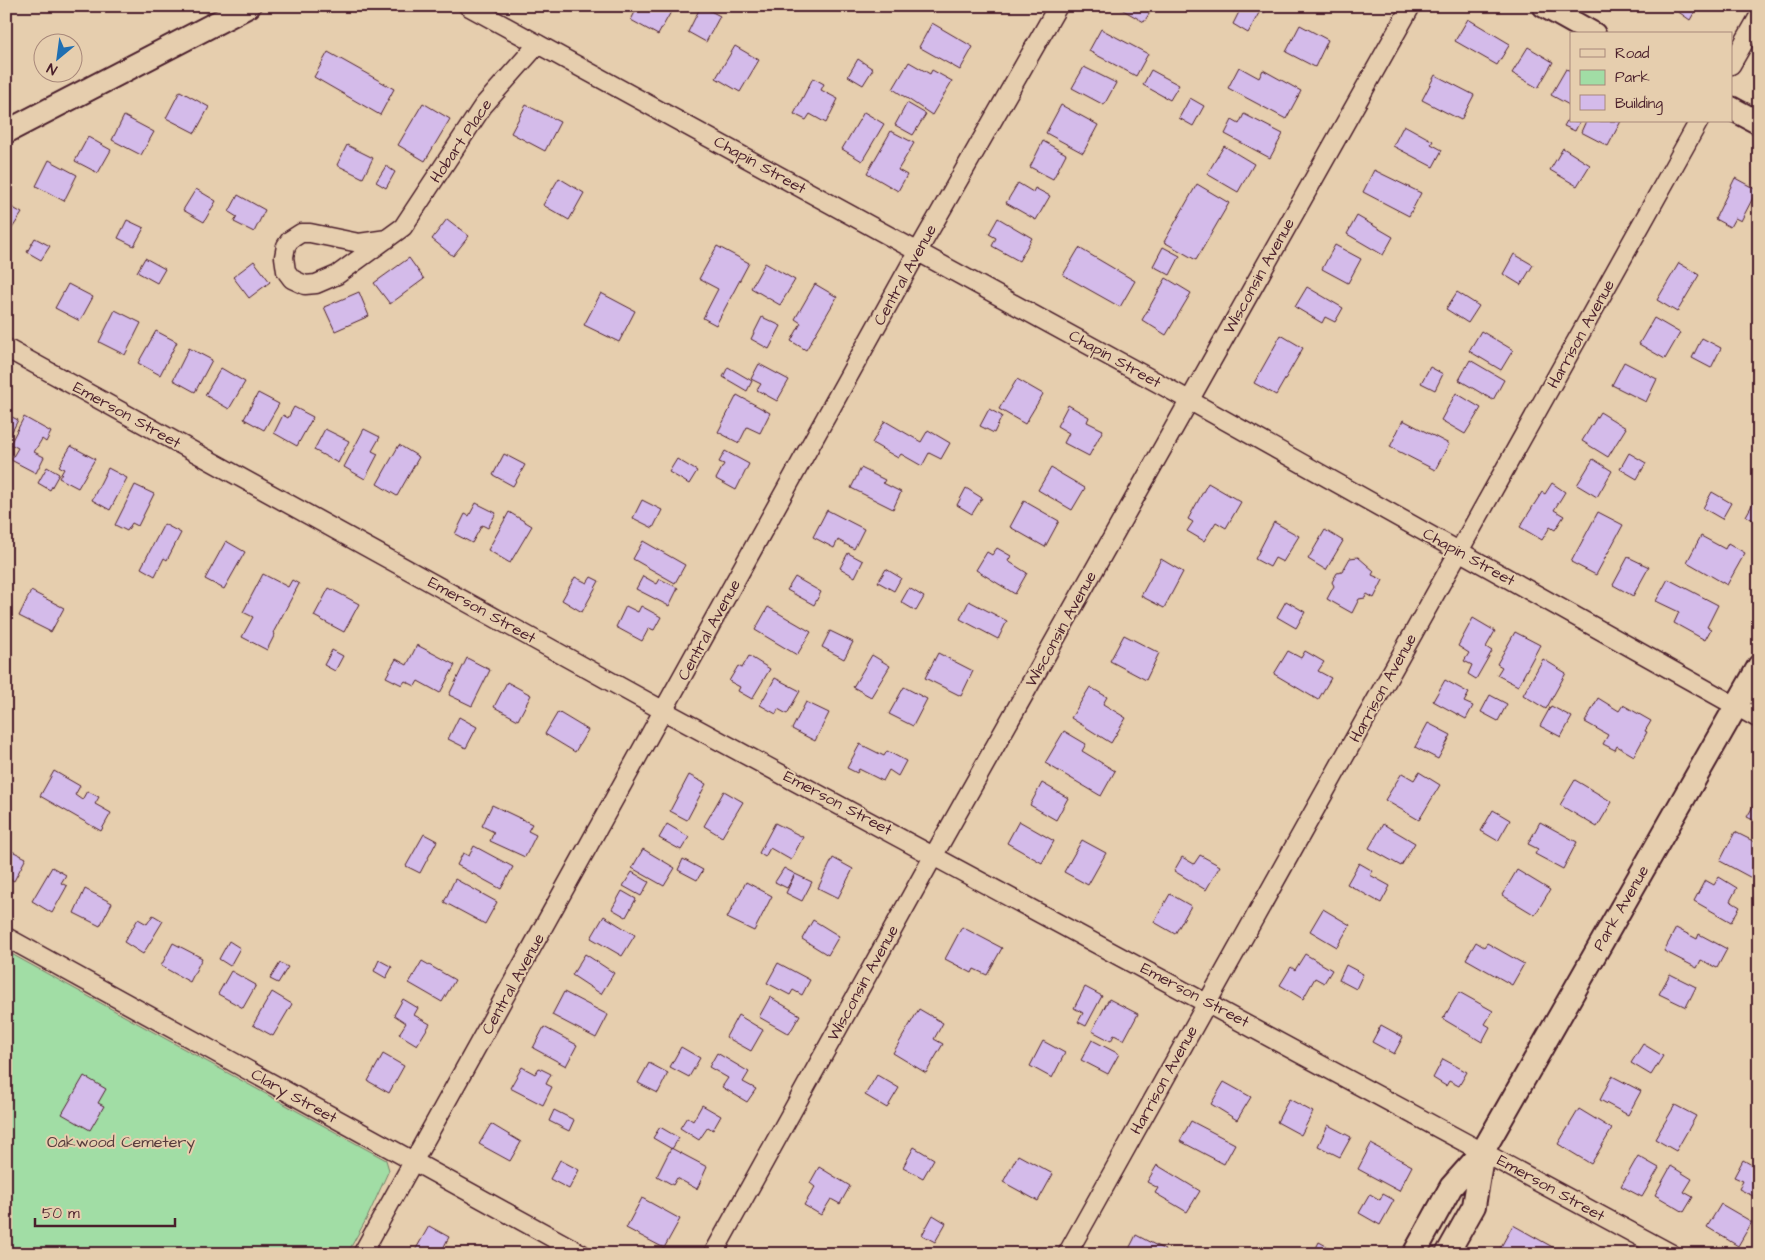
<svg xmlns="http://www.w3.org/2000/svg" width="1765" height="1260" font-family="'Architects Daughter',sans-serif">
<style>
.green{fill:#a1dda5;stroke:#767e68}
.building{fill:#d4bbea;stroke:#4a1f2b}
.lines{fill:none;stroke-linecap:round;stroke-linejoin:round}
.minor-casing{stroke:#4a1f2b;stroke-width:21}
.tertiary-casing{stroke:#4a1f2b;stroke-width:26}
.minor{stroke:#e6ceae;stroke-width:18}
.tertiary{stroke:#e6ceae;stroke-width:22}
.labels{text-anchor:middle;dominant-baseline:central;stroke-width:4;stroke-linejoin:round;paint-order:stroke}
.street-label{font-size:16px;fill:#4a1f2b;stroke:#e6ceae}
.park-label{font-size:16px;fill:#573c3d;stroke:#e6ceae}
</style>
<rect width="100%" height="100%" fill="#e6ceae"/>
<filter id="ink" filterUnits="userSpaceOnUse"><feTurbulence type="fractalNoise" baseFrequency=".02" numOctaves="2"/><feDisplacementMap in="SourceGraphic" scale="10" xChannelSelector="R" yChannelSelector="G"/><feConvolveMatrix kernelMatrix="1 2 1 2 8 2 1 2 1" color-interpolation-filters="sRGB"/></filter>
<g filter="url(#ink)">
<path class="green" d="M6 951 386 1160 389 1170 367 1218 347 1254H6Z"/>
<path class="building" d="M638 6H665L672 10 658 35 631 20Z
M701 6 720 16 706 42 688 32Z
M1116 6H1154L1144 22Z
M1242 6H1268L1264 14 1260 11 1248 33 1233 24Z
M1670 6H1698L1690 20Z
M1468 19 1510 44 1497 65 1455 41Z
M932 23 973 47 960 70 919 47Z
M1300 25 1328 40 1315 67 1286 52Z
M1101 29 1148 54 1136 76 1089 51Z
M735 46 759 60 740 92 716 78Z
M1528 47 1553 62 1538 88 1512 73Z
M328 52 394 89 380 115 314 77Z
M858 59 873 69 863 85 848 76Z
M909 62 930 74 932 70 952 81 932 115 893 89Z
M1084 67 1116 83 1104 105 1072 88Z
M1239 67 1259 78 1263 70 1301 91 1286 119 1228 88Z
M1566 69 1571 71V106L1551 95Z
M1151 70 1179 85 1170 100 1143 85Z
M1435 75 1474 95 1461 120 1422 100Z
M813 78 824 84 821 90 838 99 826 123 810 114 806 120 794 114Z
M180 91 209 107 195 133 166 118Z
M1190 98 1204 106 1193 126 1179 118Z
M423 103 450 119 425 161 398 145Z
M907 103 926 114 913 135 895 125Z
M526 105 560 122 545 151 511 133Z
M1061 105 1098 125 1083 153 1046 133Z
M864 112 884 124 862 161 842 149Z
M1244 114 1283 134 1270 158 1225 134 1232 120 1239 124Z
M1571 114V121H1580L1575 131 1564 126Z
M124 116 154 132 141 155 112 140Z
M1586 121H1621L1608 146 1581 132Z
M1404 125 1433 141 1431 144 1442 150 1433 167 1393 146Z
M891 131 914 143 898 170 907 175 898 191 867 173Z
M88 137 111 150 98 173 75 161Z
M1043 141 1066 154 1053 179 1030 167Z
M347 145 373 158 363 178 337 165Z
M1224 146 1254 164 1238 192 1207 174Z
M1563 148 1590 165 1577 186 1550 170Z
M49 160 77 175 64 201 36 186Z
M386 166 395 172 386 188 376 182Z
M1374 170 1421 193 1409 216 1363 192Z
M559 178 584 193 569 220 543 205Z
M1735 178 1757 190 1741 221 1735 218 1730 227 1715 219Z
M1018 183 1033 192 1035 188 1050 196 1036 220 1006 203Z
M1197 184 1229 203 1196 260 1164 242Z
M196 189 216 201 204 222 183 210Z
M238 195 265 210 254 232 234 222 237 217 229 212Z
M6 204 22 213 11 230 6 227Z
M1357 216 1393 237 1383 255 1347 234Z
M998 218 1032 238 1019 261 992 246 996 238 989 234Z
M447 219 469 236 453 256 432 239Z
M127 220 144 228 134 246 118 238Z
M35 238 50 246 41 260 27 252Z
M1335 245 1361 259 1348 283 1322 269Z
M717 246 749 263 716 325 703 318 718 289 699 279Z
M1163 247 1180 256 1170 275 1153 266Z
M1079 248 1135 281 1120 307 1063 275Z
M1514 254 1533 265 1521 285 1503 274Z
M145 258 165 269 157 283 137 272Z
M409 258 424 279 390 304 374 283Z
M254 261 270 282 249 298 233 277Z
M765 263 795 280 780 305 751 288Z
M1679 263 1699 275 1677 312 1657 300Z
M1166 278 1191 293 1166 335 1142 320Z
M68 284 93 297 80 321 55 308Z
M815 284 837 297 806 350 791 341 801 323 795 319Z
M1307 287 1343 308 1335 322 1325 317 1322 323 1295 307Z
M359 292 369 316 335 331 324 307Z
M1457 292 1479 306 1468 323 1446 309Z
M601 293 635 311 619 342 584 325Z
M115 310 141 323 125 355 99 342Z
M762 317 781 326 769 349 751 339Z
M1654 318 1680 333 1665 359 1639 344Z
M156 331 177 342 160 375 138 363Z
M1481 331 1513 350 1501 370 1469 351Z
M1281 335 1303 348 1276 395 1254 383Z
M1702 338 1721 348 1711 368 1692 358Z
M189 348 212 360 195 392 173 380Z
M1470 360 1504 380 1493 400 1459 380Z
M1624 362 1657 379 1646 402 1612 385Z
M759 364 789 380 777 401 757 390 761 384 751 379Z
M728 367 752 381 747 391 723 377Z
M1430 367 1443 374 1435 390 1421 383Z
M221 368 245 382 229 409 205 395Z
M1017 379 1043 394 1025 424 999 409Z
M258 393 279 404 264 430 244 419Z
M1456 393 1481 408 1465 434 1441 420Z
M737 395 770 413 760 433 747 427 739 443 718 432Z
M1068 405 1089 417 1087 422 1103 430 1089 456 1064 443 1069 433 1057 426Z
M294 407 313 417 297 446 274 433 283 415 288 418Z
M989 409 1002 416 994 433 980 426Z
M1600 412 1626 428 1608 457 1582 441Z
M6 414 18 420 6 443Z
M24 417 51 432 46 442 42 439 34 452 44 457 36 473 11 460 18 448 10 444Z
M1403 420 1449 444 1435 470 1390 447Z
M885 421 921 442 928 430 950 443 941 459 929 453 922 466 901 454 898 458 872 443Z
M325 429 349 441 338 463 314 450Z
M364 429 380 437 372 451 378 454 365 479 344 467Z
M399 445 419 457 397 496 377 484Z
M71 446 95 459 78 488 59 478 64 469 59 466Z
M725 451 749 464 736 490 716 479 724 464 719 462Z
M1629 453 1646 463 1637 479 1620 469Z
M504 454 525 465 513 486 493 475Z
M677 459 697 471 689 484 669 472Z
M1593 459 1612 471 1597 497 1577 485Z
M47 467 59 474 50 490 38 483Z
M108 468 127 478 110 510 92 500Z
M861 468 885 480 883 483 901 492 893 509 851 488Z
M1051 468 1085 488 1072 510 1038 490Z
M1208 483 1241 502 1226 528 1216 522 1204 541 1187 531 1193 522 1188 519Z
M1552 483 1565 492 1554 510 1564 516 1555 530 1550 527 1542 540 1520 527 1542 492 1545 494Z
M135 485 154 494 138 526 132 523 127 531 115 525Z
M966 488 982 498 972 514 957 505Z
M1712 492 1731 503 1722 519 1703 508Z
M1758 494H1759V523L1746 516Z
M642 500 662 510 653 528 633 518Z
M1024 501 1059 521 1045 547 1010 527Z
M476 503 496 513 488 528 482 525 472 543 455 534 465 514 469 516Z
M827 510 864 529 854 549 838 540 834 548 813 537Z
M509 512 532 526 510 563 488 550Z
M1598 512 1623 525 1596 575 1571 562Z
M1274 522 1299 536 1283 562 1275 558 1270 567 1255 559Z
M164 524 181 533 167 560 164 558 155 576 141 568Z
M1325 530 1343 541 1326 570 1308 559Z
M1701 536 1725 549 1728 543 1745 553 1727 585 1687 562Z
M226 541 245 552 224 589 205 579Z
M643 541 685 565 675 583 633 559Z
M997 548 1011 556 1008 561 1027 573 1015 594 976 570 987 552 992 555Z
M848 553 863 561 855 577 840 568Z
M1358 557 1374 571 1372 575 1383 580 1374 598 1367 594 1365 598 1359 599 1352 613 1327 599 1334 586 1332 582 1337 573 1342 572 1350 558Z
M1628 557 1649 567 1633 596 1613 585Z
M1161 559 1183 572 1164 608 1141 596Z
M886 569 901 578 894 591 878 582Z
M263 574 288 587 292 580 299 584 273 633 275 634 267 650 242 637 253 617 243 612Z
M643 576 657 584 660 579 678 588 669 606 636 589Z
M575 577 587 583 591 577 599 581 582 612 562 600Z
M795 577 821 592 814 605 787 590Z
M1668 579 1718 605 1707 627 1711 629 1705 640 1674 623 1679 612 1656 601Z
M329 588 359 604 344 632 314 616Z
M909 588 924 597 916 611 901 602Z
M31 591 64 608 51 632 19 616Z
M969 601 1007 621 998 639 960 619Z
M1286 601 1305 612 1296 628 1277 617Z
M626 606 638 612 641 606 661 617 654 630 649 628 642 641 616 627Z
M768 607 811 632 797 655 755 630Z
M1473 618 1495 631 1486 647 1492 651 1476 679 1468 674 1472 665 1464 661 1469 653 1458 646Z
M830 631 853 642 844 659 822 647Z
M1515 632 1540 645 1518 686 1497 675 1502 667 1497 664Z
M1124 635 1159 653 1146 680 1110 661Z
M417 645 455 665 440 693 418 681 415 686 405 681 402 685 386 677 396 659 407 665Z
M332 650 343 656 335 671 324 665Z
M1288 651 1301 658 1305 651 1324 662 1318 671 1331 678 1318 700 1274 674Z
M938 653 973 671 961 696 925 678Z
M872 655 890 666 871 697 853 687Z
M749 656 770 669 752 699 738 691 740 687 729 681 738 666 742 668Z
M467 658 490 670 472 706 449 695Z
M1543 659 1566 673 1546 709 1523 695Z
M775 678 800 691 787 714 778 709 776 714 760 705Z
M1445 680 1469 693 1464 702 1473 706 1466 719 1433 701Z
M507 682 531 695 518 720 494 707Z
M904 687 927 699 913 726 889 714Z
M1090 687 1107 697 1103 704 1126 718 1111 743 1071 718Z
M1490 695 1507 704 1498 721 1481 712Z
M1598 698 1619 711 1623 705 1651 721 1645 731 1647 732 1634 756 1617 746 1615 750 1603 744 1608 735 1585 722Z
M806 702 829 713 815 741 792 729Z
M1551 706 1572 717 1561 737 1540 726Z
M558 712 588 730 575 752 545 734Z
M459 717 477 727 466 748 448 739Z
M1428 723 1451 735 1438 759 1415 747Z
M1064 731 1086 744 1082 751 1115 771 1101 796 1045 763Z
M860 744 884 756 887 751 906 761 898 776 889 770 883 781 859 769 857 773 847 768Z
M54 771 80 786 75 795 82 800 87 791 99 797 95 804 111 813 101 831 40 796Z
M1419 772 1440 785 1419 820 1385 800 1402 773 1414 780Z
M689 775 706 784 687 820 670 811Z
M1575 780 1612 802 1597 827 1560 805Z
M1042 783 1068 798 1056 820 1030 805Z
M724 791 743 802 722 837 704 826Z
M1759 796V823L1747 817Z
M492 805 532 824 528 831 536 835 525 857 490 841 494 832 482 826Z
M1493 810 1510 820 1498 841 1481 831Z
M1019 821 1054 841 1042 863 1007 843Z
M1540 822 1577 842 1563 869 1535 854 1538 849 1528 844Z
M775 823 803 837 791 860 770 848 765 857 759 853Z
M667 824 689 837 681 850 659 838Z
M1383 824 1415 843 1401 866 1369 848Z
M1735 832 1759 844V882L1720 861Z
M424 834 437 841 420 873 406 866Z
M1082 840 1106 853 1088 885 1064 872Z
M474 846 513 867 501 889 457 865 463 853 469 856Z
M6 848 26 858 14 881 6 877Z
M643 849 675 868 664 886 632 868Z
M1200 855 1220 866 1206 890 1174 871 1182 857 1194 864Z
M833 858 853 869 838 898 818 888Z
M683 859 703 870 697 880 678 870Z
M1359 863 1373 871 1370 875 1390 886 1381 903 1347 884Z
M52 867 66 875 61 883 67 886 52 913 32 901Z
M784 868 795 874 787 888 775 882Z
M1517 870 1550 890 1535 915 1502 895Z
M632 872 649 882 641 896 623 886Z
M795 874 812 882 802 901 786 893Z
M1719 877 1737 888 1730 901 1740 907 1731 922 1694 901 1705 880 1714 885Z
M455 879 497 902 485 924 444 902Z
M746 882 772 896 754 931 727 918Z
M85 889 112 903 100 926 74 913Z
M622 891 636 899 626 917 612 909Z
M1170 894 1191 906 1175 934 1154 922Z
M1323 909 1350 925 1337 947 1310 931Z
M153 915 163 921 143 954 124 942 138 919 147 924Z
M604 916 635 935 622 956 591 938Z
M813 920 839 936 828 955 802 939Z
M962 927 1002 948 987 975 974 969 972 973 945 959Z
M1676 928 1697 939 1699 934 1727 949 1717 968 1701 960 1697 968 1664 951Z
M229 941 240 948 230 966 219 959Z
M1476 942 1484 947 1487 943 1524 964 1512 985 1466 959Z
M173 943 202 958 190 982 161 966Z
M585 954 614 973 601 994 572 975Z
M1305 954 1332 970 1324 983 1315 978 1303 999 1280 985 1291 967 1295 970Z
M379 960 392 967 386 978 374 971Z
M422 961 455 980 442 1002 409 983Z
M280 963 288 967 278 983 270 979Z
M778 963 810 980 802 995 793 990 790 995 767 983Z
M1346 965 1363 974 1356 989 1339 980Z
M231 971 256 985 243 1008 218 994Z
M1670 974 1696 987 1686 1007 1659 994Z
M1085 987 1102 996 1086 1026 1078 1022 1083 1013 1074 1008Z
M272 992 292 1004 273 1036 253 1025Z
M564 992 608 1015 596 1038 552 1015Z
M1459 992 1493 1011 1485 1024 1490 1027 1482 1042 1443 1019Z
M770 997 800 1015 789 1034 759 1017Z
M403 999 418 1008 414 1015 430 1024 417 1045 399 1034 406 1023 394 1015Z
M1109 999 1138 1014 1124 1040 1114 1035 1111 1041 1092 1031Z
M919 1009 943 1023 934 1039 943 1044 926 1073 893 1053Z
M738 1015 763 1030 751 1051 726 1037Z
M1381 1025 1403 1037 1394 1054 1372 1042Z
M544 1027 577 1045 566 1066 533 1048Z
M1092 1040 1119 1054 1108 1074 1081 1060Z
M1043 1041 1065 1053 1052 1078 1030 1066Z
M1643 1044 1663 1056 1651 1075 1631 1063Z
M681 1047 700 1058 689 1077 670 1067Z
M717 1053 749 1072 743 1082 756 1089 747 1102 722 1087 728 1078 709 1067Z
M383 1054 404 1066 389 1093 368 1081Z
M1443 1059 1467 1072 1459 1086 1449 1081 1446 1086 1433 1078Z
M649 1063 668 1073 658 1093 638 1083Z
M522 1067 535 1074 539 1068 551 1074 546 1084 552 1087 543 1105 510 1088Z
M877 1075 899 1088 887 1108 865 1095Z
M84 1076 106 1089 98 1103 104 1106 90 1130 62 1114Z
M1612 1076 1641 1091 1628 1115 1600 1100Z
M1224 1082 1251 1097 1237 1120 1211 1104Z
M1289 1099 1313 1112 1301 1135 1277 1122Z
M702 1105 721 1116 713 1130 708 1127 699 1140 680 1128 687 1117 693 1121Z
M1675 1105 1696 1116 1676 1151 1655 1139Z
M1579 1109 1612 1129 1591 1164 1558 1144Z
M554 1110 574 1120 569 1131 549 1121Z
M1191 1121 1235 1144 1224 1164 1180 1141Z
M491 1124 521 1142 510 1161 479 1144Z
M1328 1125 1351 1137 1340 1157 1318 1146Z
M660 1127 679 1138 672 1149 653 1138Z
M1371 1144 1412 1166 1399 1191 1358 1169Z
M914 1147 934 1159 923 1178 903 1167Z
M671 1148 707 1167 697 1189 677 1178 673 1185 657 1176Z
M1018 1155 1053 1174 1038 1201 1003 1182Z
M1638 1156 1659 1168 1642 1197 1621 1186Z
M560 1160 579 1170 569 1189 550 1179Z
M1743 1160 1759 1169V1199L1739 1189 1743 1181 1734 1177Z
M1157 1165 1200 1191 1187 1212 1155 1193 1158 1188 1147 1182Z
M1671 1166 1692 1179 1684 1192 1693 1197 1684 1212 1655 1195Z
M819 1167 850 1186 840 1204 831 1199 821 1215 804 1205 815 1187 810 1183Z
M1370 1194 1380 1200 1383 1194 1394 1200 1380 1225 1359 1213Z
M642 1198 680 1219 664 1248 626 1228Z
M1721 1204 1752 1222 1738 1246 1707 1227Z
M933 1215 946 1223 935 1242 922 1235Z
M1513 1225 1556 1249 1553 1254H1497Z
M429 1226 449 1237 440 1254H413Z
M1136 1235 1165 1250 1163 1254 1127 1253Z
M1319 1242 1341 1254H1313Z"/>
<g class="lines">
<defs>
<path id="minor" d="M468 6 1160 384 1759 719
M1731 65 1759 16
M387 239 359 243 310 233H301L290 240 286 246 284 257 286 271 292 279 305 285 316 284 337 275 403 227 483 106 538 44
M6 348 664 711 1672 1254
M6 937 582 1254
M362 1254 918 251 1058 6
M713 1254 934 855 1411 6
M1067 1254 1699 121"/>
<path id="tertiary" d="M1544 6 1594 34
M1731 108 1759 123
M6 132 249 6
M1414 1254 1451 1187 1483 1151 1759 666
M1447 1254 1474 1206 1483 1151"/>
</defs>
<use href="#minor" class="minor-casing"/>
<use href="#tertiary" class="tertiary-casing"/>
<use href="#minor" class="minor"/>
<use href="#tertiary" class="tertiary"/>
</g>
</g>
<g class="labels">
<g class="street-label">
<text transform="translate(461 141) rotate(-56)">Hobart Place</text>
<text transform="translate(760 165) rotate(29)">Chapin Street</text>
<text transform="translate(905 275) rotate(-61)">Central Avenue</text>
<text transform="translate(1259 276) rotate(-61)">Wisconsin Avenue</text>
<text transform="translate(1581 334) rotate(-61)">Harrison Avenue</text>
<text transform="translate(1115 359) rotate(29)">Chapin Street</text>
<text transform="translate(127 415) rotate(29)">Emerson Street</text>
<text transform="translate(1469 557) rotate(29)">Chapin Street</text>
<text transform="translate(482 610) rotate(29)">Emerson Street</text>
<text transform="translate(1061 629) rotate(-61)">Wisconsin Avenue</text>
<text transform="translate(709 630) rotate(-61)">Central Avenue</text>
<text transform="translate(1383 688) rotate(-61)">Harrison Avenue</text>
<text transform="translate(838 803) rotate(28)">Emerson Street</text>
<text transform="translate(1621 908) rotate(-60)">Park Avenue</text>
<text transform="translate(863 983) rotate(-61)">Wisconsin Avenue</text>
<text transform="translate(513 984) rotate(-61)">Central Avenue</text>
<text transform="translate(1195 995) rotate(28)">Emerson Street</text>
<text transform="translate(1164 1080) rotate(-61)">Harrison Avenue</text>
<text transform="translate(294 1096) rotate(29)">Clary Street</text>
<text transform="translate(1551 1188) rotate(29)">Emerson Street</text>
</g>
<g class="park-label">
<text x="121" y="1142">Oakwood Cemetery</text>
</g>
</g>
<rect width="1765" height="1260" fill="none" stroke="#e6ceae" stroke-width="25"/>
<rect x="12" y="12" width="1740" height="1235" fill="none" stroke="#4a1f2b" stroke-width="2" filter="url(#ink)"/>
<rect x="1570" y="32" width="162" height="90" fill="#e6ceae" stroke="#a8887a"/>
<rect x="1580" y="49" width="25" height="8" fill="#e6ceae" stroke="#a8887a"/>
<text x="1615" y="58" font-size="15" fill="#4a1f2b">Road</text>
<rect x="1580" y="70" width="25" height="15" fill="#a1dda5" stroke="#a8887a"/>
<text x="1615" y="82" font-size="15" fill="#4a1f2b">Park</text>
<rect x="1580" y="95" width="25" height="15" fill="#d4bbea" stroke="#a8887a"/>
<text x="1615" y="108" font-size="15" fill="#4a1f2b">Building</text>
<g transform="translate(58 58) rotate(209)"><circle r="24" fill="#e6ceae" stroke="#a8887a"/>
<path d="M0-4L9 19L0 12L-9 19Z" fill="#1f6fb2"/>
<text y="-8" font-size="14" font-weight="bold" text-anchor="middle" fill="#4a1f2b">N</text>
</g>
<path d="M35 1218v8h140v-8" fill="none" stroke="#4a1f2b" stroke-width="2.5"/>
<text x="42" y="1218" font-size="15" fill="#4a1f2b" stroke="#e6ceae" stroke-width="4" paint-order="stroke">50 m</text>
</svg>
